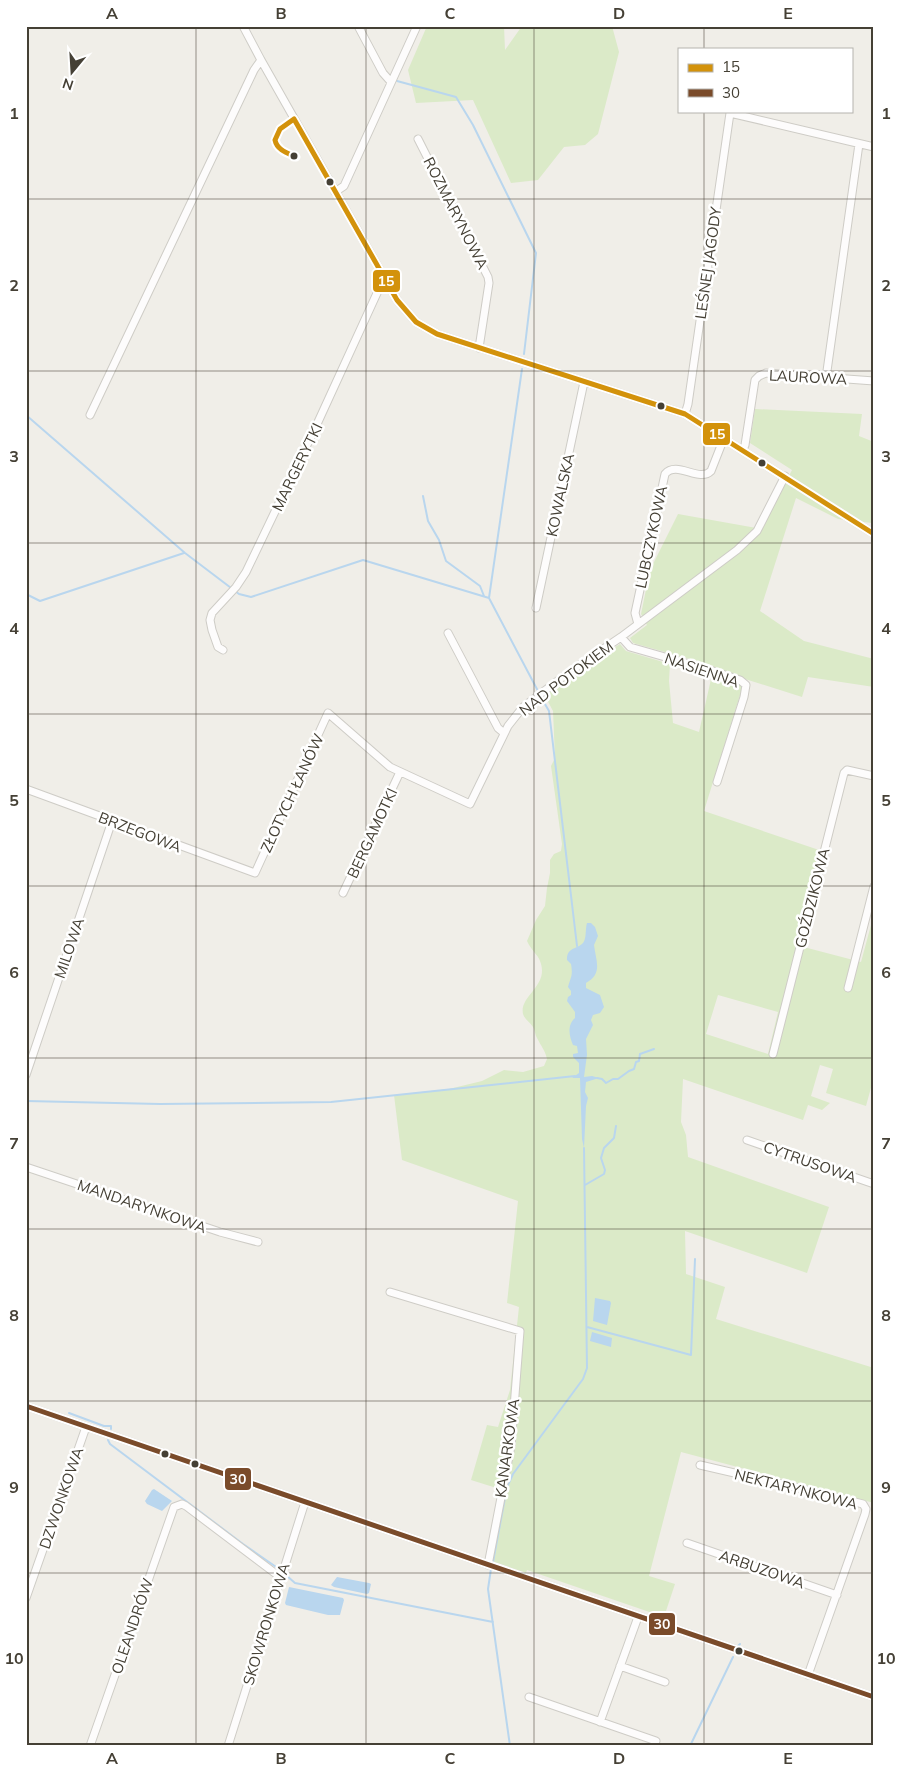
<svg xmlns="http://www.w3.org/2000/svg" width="900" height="1772" font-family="Mulish,sans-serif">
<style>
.green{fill:#dbeac8;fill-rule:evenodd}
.water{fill:#b9d6ee}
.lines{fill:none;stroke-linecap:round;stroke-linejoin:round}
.stream{stroke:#b9d6ee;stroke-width:2}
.minor-casing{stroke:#ceccc6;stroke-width:9}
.minor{stroke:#fdfcfc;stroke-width:7}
.bus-1-casing{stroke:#fff;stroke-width:9}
.bus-2-casing{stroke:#fff;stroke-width:9}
.bus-1{stroke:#d3920b;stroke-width:5}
.bus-2{stroke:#7a4b2a;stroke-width:5}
.grid{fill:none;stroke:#454035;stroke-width:1;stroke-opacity:0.55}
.bus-dot{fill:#454035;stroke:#fff;stroke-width:2}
.labels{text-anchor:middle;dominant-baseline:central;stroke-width:5;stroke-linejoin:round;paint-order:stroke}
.street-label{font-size:15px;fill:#454035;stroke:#fff}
.line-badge{stroke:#fff;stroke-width:2}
.badge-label{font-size:14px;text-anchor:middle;font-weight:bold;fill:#fff}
.neatline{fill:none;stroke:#454035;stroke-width:2}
.grid-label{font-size:16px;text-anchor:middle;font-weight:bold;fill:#454035}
</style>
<rect width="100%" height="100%" fill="#f0eee8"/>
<path class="green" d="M427 26H504L505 50 522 26H612L619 52 598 134 585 145 564 147 538 180 511 183 473 100 416 103 408 70Z
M755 409 862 414 859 436 874 442V518L872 523 838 519 796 498 760 611 804 641 874 659V687L808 677 802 697 745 679 704 811 819 850 796 945 861 962 874 914V1084H872L866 1106 826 1093 833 1069 820 1065 811 1096 830 1103 822 1110 808 1105 803 1120 683 1079 681 1122 686 1135 688 1157 829 1207 807 1273 685 1231 686 1274 725 1287 716 1319 874 1368V1503L681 1452 649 1576 675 1584 664 1617 527 1570 526 1573 493 1562 506 1491 471 1480 487 1425 498 1427 510 1390 519 1307 507 1303 518 1201 402 1160 394 1095 449 1089 482 1081 504 1070 523 1072 544 1066 547 1059C545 1050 541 1046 537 1038 535 1035 535 1030 533 1027 530 1022 525 1020 523 1014 519 995 550 986 540 961 538 955 531 950 527 941L536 920 545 906 547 888 550 873V860L554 854 561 851 562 844 551 766 555 758 553 711 545 696 579 670 620 644 626 651 670 664 669 681 673 723 699 732 714 666 633 643 630 638 647 625 641 614 650 570 678 514 762 529 792 470 750 443ZM718 995 778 1012 768 1054 706 1034Z"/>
<path class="water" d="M587 923H591L595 927 598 936 594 945C596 961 603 974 586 983V988L600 995 604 1007 600 1013 593 1015 591 1020 593 1025 586 1039 587 1055 584 1077 592 1076 599 1078 586 1082 585 1092 588 1098 586 1106 584 1148 582 1139 580 1078H572L579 1073V1063L573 1057V1054L578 1053 577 1046 573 1045C569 1036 567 1025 575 1018V1012L567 1001 568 997 571 995V991L568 987C571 976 573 976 571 964L567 960C567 948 574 950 582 944 587 940 585 929 587 923Z
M595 1298 610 1301 611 1303 607 1325 593 1321Z
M592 1332 612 1338 611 1347 590 1341Z
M154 1489 172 1501 162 1511 147 1504 145 1501 152 1490Z
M337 1577 369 1583 371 1584 369 1593 367 1594 334 1587 331 1585Z
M289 1587 343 1598 344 1600 340 1615H328L286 1605 285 1603Z"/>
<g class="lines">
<path class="stream" d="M397 81 456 97 473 125 536 253 524 354
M522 369 489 598 538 691
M26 415 185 553 239 594 251 597 363 560 489 598
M423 496 428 521 439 540 446 561 480 586 484 596
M26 594 40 601 184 553
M542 699 549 711 577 946
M597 1078 602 1079 606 1083 613 1079H618L629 1071 634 1069 636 1062 639 1061 640 1054 654 1049
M26 1101 160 1104 331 1102 575 1076
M585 1185 604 1174 605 1170 601 1158 604 1148 614 1138 616 1126
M587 1327 691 1355 695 1259
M69 1413 104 1426H111V1429
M108 1440 110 1444 243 1544 279 1569
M493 1562 507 1487 513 1474 583 1379 587 1368 584 1148
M491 1569 488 1589 510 1746
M287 1576 295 1583 493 1622
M738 1646 740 1644
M690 1746 733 1657"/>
<defs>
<path id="minor" d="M243 26 261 60 397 300 416 322 437 334 685 414 874 534
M358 26 383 73 391 82
M418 139 488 277 489 283 479 348
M335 192 344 186 417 26
M826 378 859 144
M685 414 688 404 730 113 874 147
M90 415 254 70 261 60
M743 450 745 445 755 380 759 376 766 373 874 381
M536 608 584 382
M638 624 635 613 665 474C677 460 699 483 711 471L724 438
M448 633 498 728 504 733
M621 637 630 647 707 669 740 680 746 685 744 697 717 782
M223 650 218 647 212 630 210 620 212 613 236 587 246 572 318 422 378 291 387 282
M26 789 255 873 328 713 390 767 470 804 508 726 523 707 568 673 621 637 737 550 757 531 785 476
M343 893 400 772
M848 988 874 886
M773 1054 844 773 847 770 874 776
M26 1075 112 821
M747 1140 874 1184
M26 1167 220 1232 258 1242
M390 1292 520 1331 511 1446 488 1565
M26 1406 874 1697
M700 1465 790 1486 863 1504 866 1509 865 1514 808 1675
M687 1543 837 1595
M26 1598 86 1427
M620 1666 665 1682
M529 1697 656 1741
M600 1722 638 1617
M90 1746 174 1507 182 1504 186 1506 280 1577
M228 1746 305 1502"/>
</defs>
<use href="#minor" class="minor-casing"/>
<use href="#minor" class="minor"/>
<defs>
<path id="bus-1" d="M294 119 397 300 416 322 437 334 685 414 874 534
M294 119 280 129 275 140C277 150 287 153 296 157"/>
<path id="bus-2" d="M26 1406 874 1697"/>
</defs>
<use href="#bus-1" class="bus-1-casing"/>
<use href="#bus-2" class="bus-2-casing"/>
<use href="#bus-1" class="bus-1"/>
<use href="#bus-2" class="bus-2"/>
</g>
<path class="grid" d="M196 26V1746M366 26V1746M534 26V1746M704 26V49M704 111V1746M26 199H874M26 371H874M26 543H874M26 714H874M26 886H874M26 1058H874M26 1229H874M26 1401H874M26 1573H874"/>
<g class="bus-dot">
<circle cx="294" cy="156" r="4.5"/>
<circle cx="330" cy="182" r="4.5"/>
<circle cx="661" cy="406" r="4.5"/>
<circle cx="762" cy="463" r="4.5"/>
<circle cx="165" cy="1454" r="4.5"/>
<circle cx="195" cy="1464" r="4.5"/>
<circle cx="739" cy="1651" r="4.5"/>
</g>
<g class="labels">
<g class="street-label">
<text transform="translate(456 213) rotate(63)">ROZMARYNOWA</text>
<text transform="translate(708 263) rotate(-82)">LEŚNEJ JAGODY</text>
<text transform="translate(808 377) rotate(3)">LAUROWA</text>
<text transform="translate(297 467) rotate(-64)">MARGERYTKI</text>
<text transform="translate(560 495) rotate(-78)">KOWALSKA</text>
<text transform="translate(651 537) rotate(-78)">LUBCZYKOWA</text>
<text transform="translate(702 670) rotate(19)">NASIENNA</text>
<text transform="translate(566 678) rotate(-37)">NAD POTOKIEM</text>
<text transform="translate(292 793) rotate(-65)">ZŁOTYCH ŁANÓW</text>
<text transform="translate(140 832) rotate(21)">BRZEGOWA</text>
<text transform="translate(372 833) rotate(-65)">BERGAMOTKI</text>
<text transform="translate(812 898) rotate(-76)">GOŹDZIKOWA</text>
<text transform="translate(69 948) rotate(-71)">MILOWA</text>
<text transform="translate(810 1162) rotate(19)">CYTRUSOWA</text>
<text transform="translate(142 1206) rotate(19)">MANDARYNKOWA</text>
<text transform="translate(507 1448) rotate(-82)">KANARKOWA</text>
<text transform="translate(796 1489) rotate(14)">NEKTARYNKOWA</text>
<text transform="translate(61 1498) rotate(-71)">DZWONKOWA</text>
<text transform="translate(762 1569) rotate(19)">ARBUZOWA</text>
<text transform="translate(266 1624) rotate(-73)">SKOWRONKOWA</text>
<text transform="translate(132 1626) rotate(-71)">OLEANDRÓW</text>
</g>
</g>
<g class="line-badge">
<rect x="372" y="269" width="29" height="24" rx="5" fill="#d3920b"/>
<rect x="702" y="422" width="29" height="24" rx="5" fill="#d3920b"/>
<rect x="224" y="1467" width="28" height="24" rx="5" fill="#7a4b2a"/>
<rect x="648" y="1612" width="28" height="24" rx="5" fill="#7a4b2a"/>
</g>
<g class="badge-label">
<text x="386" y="286">15</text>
<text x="717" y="439">15</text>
<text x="238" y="1484">30</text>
<text x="662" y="1629">30</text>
</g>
<rect width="900" height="1772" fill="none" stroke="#ffffff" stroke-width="55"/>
<rect x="678" y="48" width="175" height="65" fill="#ffffff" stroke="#b5b3ae"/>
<rect x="688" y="64" width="25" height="8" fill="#d3920b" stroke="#b5b3ae"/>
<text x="722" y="72" font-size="15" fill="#454035">15</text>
<rect x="688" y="89" width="25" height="8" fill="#7a4b2a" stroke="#b5b3ae"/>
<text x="722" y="98" font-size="15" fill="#454035">30</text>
<g transform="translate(72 72) rotate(198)" stroke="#ffffff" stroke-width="4" paint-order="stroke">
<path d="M0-4L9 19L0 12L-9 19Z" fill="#454035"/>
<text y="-8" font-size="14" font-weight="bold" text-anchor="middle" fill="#454035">N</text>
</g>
<rect x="28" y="28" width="844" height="1716" class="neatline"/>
<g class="grid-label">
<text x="112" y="19">A</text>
<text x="281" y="19">B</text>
<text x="450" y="19">C</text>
<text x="619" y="19">D</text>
<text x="788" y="19">E</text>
<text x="14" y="119">1</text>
<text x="886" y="119">1</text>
<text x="14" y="291">2</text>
<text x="886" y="291">2</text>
<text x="14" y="462">3</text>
<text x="886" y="462">3</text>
<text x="14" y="634">4</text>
<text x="886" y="634">4</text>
<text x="14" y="806">5</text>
<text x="886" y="806">5</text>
<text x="14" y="978">6</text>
<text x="886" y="978">6</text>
<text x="14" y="1149">7</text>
<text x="886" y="1149">7</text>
<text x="14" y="1321">8</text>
<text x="886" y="1321">8</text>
<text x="14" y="1493">9</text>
<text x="886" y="1493">9</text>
<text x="14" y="1664">10</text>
<text x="886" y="1664">10</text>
<text x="112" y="1764">A</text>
<text x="281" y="1764">B</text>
<text x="450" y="1764">C</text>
<text x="619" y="1764">D</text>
<text x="788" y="1764">E</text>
</g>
</svg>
